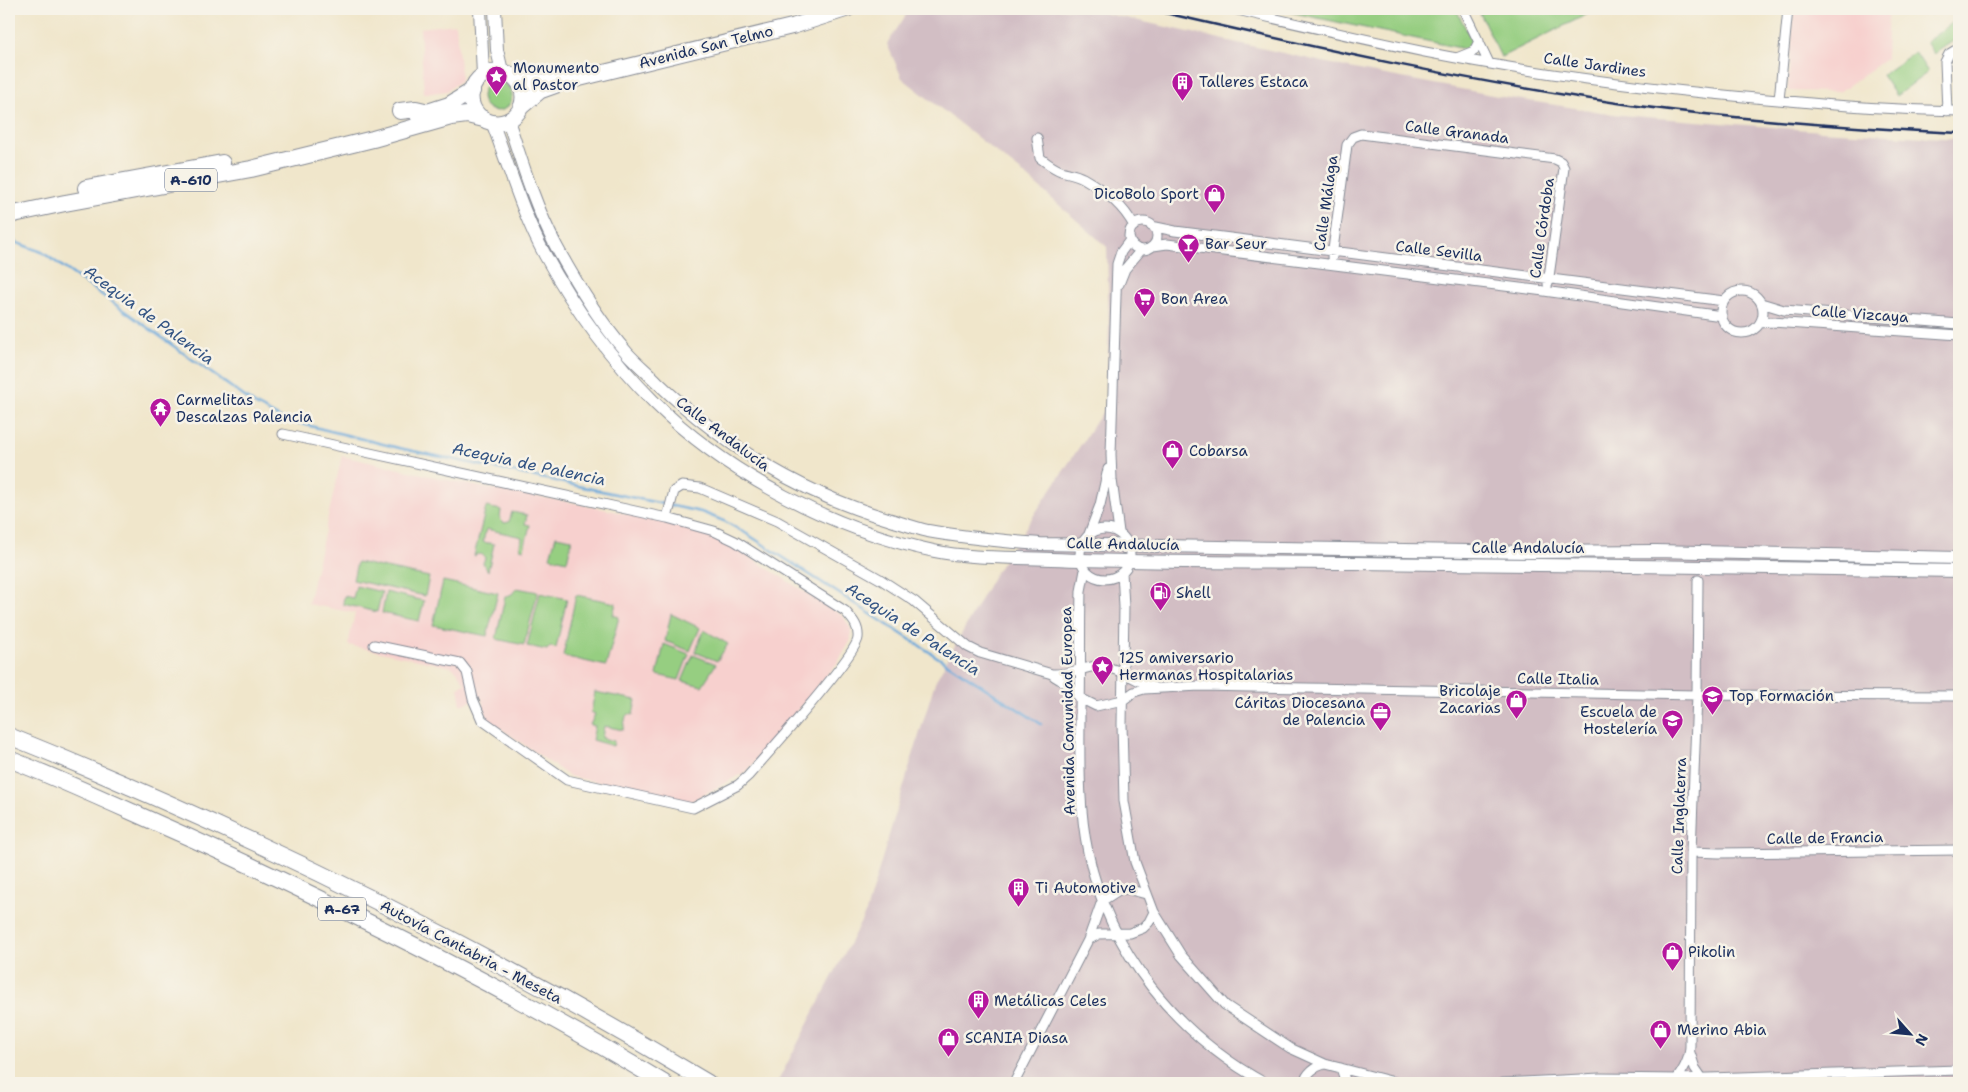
<svg xmlns="http://www.w3.org/2000/svg" width="1968" height="1092" font-family="'Shantell Sans',sans-serif">
<style>
.built{fill:#f7d0ce}
.industrial{fill:#d2bec4}
.green{fill:#96ce81;stroke:#587e70}
.lines{fill:none;stroke-linecap:round;stroke-linejoin:round}
.stream{stroke:#67a7da;stroke-width:2.5}
.street-casing{stroke:#868a94;stroke-width:11}
.secondary-casing{stroke:#868a94;stroke-width:14}
.primary-casing{stroke:#868a94;stroke-width:17}
.highway-casing{stroke:#868a94;stroke-width:18}
.street{stroke:#fff;stroke-width:9}
.secondary{stroke:#fff;stroke-width:12}
.primary{stroke:#fff;stroke-width:15}
.highway{stroke:#fff;stroke-width:16}
.rail{stroke:#1b2f5e;stroke-width:2.5}
.labels{text-anchor:middle;dominant-baseline:central;stroke-width:5;stroke-linejoin:round;paint-order:stroke}
.shield{fill:#f7f3e8;stroke:#5d6a87;stroke-width:1}
.shield-label{font-size:14px;font-weight:bold;fill:#1b2f5e}
.street-label{font-size:15px;fill:#1b2f5e;stroke:#f7f3e8}
.poi-label{font-size:15px;fill:#1b2f5e;stroke:#f7f3e8;text-anchor:start}
.water-label{font-size:16px;font-style:italic;fill:#325383;stroke:#f7f3e8}
</style>
<rect width="100%" height="100%" fill="#f7f3e8"/>
<filter id="ink" filterUnits="userSpaceOnUse"><feTurbulence type="fractalNoise" baseFrequency=".02" numOctaves="2"/><feDisplacementMap in="SourceGraphic" scale="10" xChannelSelector="R" yChannelSelector="G"/><feConvolveMatrix kernelMatrix="1 2 1 2 8 2 1 2 1" color-interpolation-filters="sRGB"/></filter>
<filter id="wash" filterUnits="userSpaceOnUse"><feTurbulence type="fractalNoise" baseFrequency=".0096" numOctaves="4" result="noise"/><feDisplacementMap in="SourceGraphic" scale="20" xChannelSelector="R" yChannelSelector="G"/><feGaussianBlur stdDeviation="1.12" result="paint"/><feColorMatrix in="noise" values="0 0 0 0 0 0 0 0 0 0 0 0 0 0 0 0 0 1.4 0 .05"/><feComposite in="paint" operator="in"/></filter>
<g filter="url(#wash)">
<rect width="100%" height="100%" fill="#f0e6cb"/>
<path class="built" d="M1794 9H1888L1886 59 1839 92 1789 91 1788 87Z
M456 24 461 80 447 91 424 94 420 28Z
M342 456 479 487 570 502 675 524 715 535 843 616 851 629V640L838 662 747 771 690 802 569 776 487 719 481 697 461 705 458 687 465 684 457 671 451 667 348 645 355 613 308 604Z"/>
<path class="industrial" d="M910 9H1086L1354 69 1503 97 1620 115 1821 131 1959 139V1083H777L866 912 935 682 994 575 1106 407 1109 326 1107 247 1025 175 902 78 887 44Z"/>
<path class="green" d="M1275 9H1456L1472 41 1465 49Z
M1478 9H1598L1501 57Z
M1959 18V37L1934 54 1926 42Z
M1915 52 1928 72 1896 96 1882 75Z
M482 96a15 15 0 1 1 30 0a15 15 0 1 1-30 0Z
M486 507 501 510 500 519 504 523 509 522 512 512 527 515 525 524 530 525 524 549 520 548 522 537 486 529 483 542 494 544 488 571 483 563 485 558 483 555 478 554 474 556Z
M556 536 572 539 567 561 550 557Z
M357 562 429 577 425 596 353 580Z
M443 581 498 593 487 636 433 625Z
M356 586 382 592 377 612 343 604 344 596 353 598Z
M517 588 538 592 524 645 496 639 505 597 512 594Z
M386 592 424 601 419 621 382 613Z
M540 593 567 599 556 648 550 647 547 650 527 646Z
M576 595 616 603 613 615 619 617 606 666 563 656Z
M671 614 700 628 690 651 665 641Z
M704 630 728 644 717 661 695 652Z
M664 644 689 654 679 680 657 675Z
M693 655 716 664 702 686 682 681Z
M595 692 636 700 633 715 628 714 626 716 623 730 604 726 602 738 614 741 613 746 592 740 595 726 590 725 595 714 591 712Z"/>
<g class="lines">
<path class="stream" d="M9 240 42 252 256 405 282 419 399 448 701 512 724 521 747 534 1041 724"/>
</g>
</g>
<g filter="url(#ink)">
<g class="lines">
<defs>
<path id="street" d="M1233 9C1297 24 1361 39 1425 52 1542 75 1660 90 1778 100 1838 106 1899 110 1959 111
M1463 9 1489 63
M1459 57 1474 51 1479 41
M1779 100 1788 9
M1947 111 1945 62 1949 54 1959 48
M1037 138 1040 158C1047 163 1053 168 1061 171 1068 173 1076 174 1083 178 1104 190 1123 205 1134 226
M1129 236a14 14 0 1 1 28 0a14 14 0 1 1-28 0Z
M1151 226 1175 231 1724 301
M1153 246 1167 244 1544 291 1722 316
M1332 257 1347 145 1353 137 1361 134 1555 159 1561 162 1564 168 1548 284
M1119 284 1125 269 1141 250
M1721 312a21 21 0 1 1 42 0a21 21 0 1 1-42 0Z
M1761 303 1784 310 1959 324
M1760 323 1772 322 1959 335
M283 434 667 518
M1080 554a25 25 0 1 1 50 0a25 25 0 1 1-50 0Z
M1119 532 1112 480 1111 454 1117 264 1121 252 1130 240
M1089 534 1100 505 1108 469
M1085 570 1081 591C1080 630 1081 670 1080 709 1080 757 1078 805 1088 852 1109 952 1177 1035 1265 1083
M1122 572 1124 607 1122 724 1124 801 1135 862 1154 912 1181 955 1225 1005 1290 1048 1325 1064 1398 1083
M374 645 460 663 467 672 473 699 482 720 567 780 693 808 738 785 748 776C765 757 857 654 858 638 859 626 853 620 845 611L735 541 714 531 667 518 674 491 682 486 700 488 777 521 880 579 914 601 968 647 980 653 1052 674C1068 675 1081 668 1097 666 1113 665 1139 682 1155 688
M1054 676 1067 684 1080 698 1096 706 1123 700 1134 692 1144 689 1200 686 1697 695 1959 696
M1691 852 1719 853 1959 850
M1088 940 1099 934 1130 933 1143 928 1149 922 1154 912
M1690 1053 1695 1068 1704 1081
M1341 1068 1346 1083
M1014 1083 1088 940 1102 901 1119 890 1127 889 1146 894
M1304 1083C1307 1072 1314 1067 1325 1064
M1503 1083 1600 1078 1678 1079 1959 1070
M1674 1083C1682 1072 1690 1060 1690 1046L1691 852 1697 695 1698 580"/>
<path id="secondary" d="M480 9 483 75
M495 9 497 50 502 71
M508 120C522 163 535 206 556 246 576 283 600 322 627 353 636 363 647 372 657 382 723 445 800 493 888 519 901 523 915 528 928 531 965 538 1003 541 1040 544L1531 552 1656 551 1959 558
M492 122C509 166 522 213 545 255 574 308 612 360 655 403 728 475 834 530 934 551 972 559 1013 557 1051 559 1152 563 1253 562 1354 563 1556 564 1757 568 1959 571"/>
<path id="primary" d="M471 97a26 26 0 1 1 52 0a26 26 0 1 1-52 0Z
M518 81 558 82
M520 108 540 91 565 82 794 26 847 9"/>
<path id="highway" d="M400 111 416 109 429 112
M418 115 449 105 472 91
M86 188 222 163
M9 215 65 203 251 169 373 139 451 117 467 115 484 119
M9 736C250 833 485 949 708 1083
M9 759C72 784 133 813 195 840 355 913 513 992 664 1083"/>
</defs>
<use href="#street" class="street-casing"/>
<use href="#secondary" class="secondary-casing"/>
<use href="#primary" class="primary-casing"/>
<use href="#highway" class="highway-casing"/>
<use href="#street" class="street"/>
<use href="#secondary" class="secondary"/>
<use href="#primary" class="primary"/>
<use href="#highway" class="highway"/>
<path class="rail" d="M1148 9C1311 47 1473 83 1638 106 1745 120 1852 128 1959 133"/>
</g>
</g>
<defs>
<symbol id="sight-pin" viewBox="-11 -11 22 30"><path d="M0 17L-7.5 6A9.5 9.5 0 1 1 7.5 6Z" fill="#b5179e" stroke="#f7f3e8"/><path d="M0-6L1.8-2.2L6-1.7L2.9 1.2L3.7 5.4L0 3.3L-3.7 5.4L-2.9 1.2L-6-1.7L-1.8-2.2Z" fill="#fff"/></symbol>
<symbol id="building-pin" viewBox="-11 -11 22 30"><path d="M0 17L-7.5 6A9.5 9.5 0 1 1 7.5 6Z" fill="#b5179e" stroke="#f7f3e8"/><path d="M-4-6H4V6H1V3H-1V6H-4ZM-2.5-4.3h1.7v1.8h-1.7ZM.8-4.3h1.7v1.8H.8ZM-2.5-1h1.7V.8h-1.7ZM.8-1h1.7V.8H.8Z" fill="#fff"/></symbol>
<symbol id="shop-pin" viewBox="-11 -11 22 30"><path d="M0 17L-7.5 6A9.5 9.5 0 1 1 7.5 6Z" fill="#b5179e" stroke="#f7f3e8"/><path d="M-5-2.5h2.3a2.7 3.5 0 0 1 5.4 0H5L5.5 6h-11ZM-1.5-2.5h3a1.5 2.3 0 0 0-3 0Z" fill="#fff"/></symbol>
<symbol id="bar-pin" viewBox="-11 -11 22 30"><path d="M0 17L-7.5 6A9.5 9.5 0 1 1 7.5 6Z" fill="#b5179e" stroke="#f7f3e8"/><path d="M-6-5H6L.8 .8V4.5H3.5V6h-7V4.5H-.8V.8Z" fill="#fff"/></symbol>
<symbol id="supermarket-pin" viewBox="-11 -11 22 30"><path d="M0 17L-7.5 6A9.5 9.5 0 1 1 7.5 6Z" fill="#b5179e" stroke="#f7f3e8"/><path d="M-6-5.5h2.5l.6 2H6L4.5 2H-2.5L-4.4-4H-6ZM-1.5 3.2a1.3 1.3 0 1 0 .1 0ZM3 3.2a1.3 1.3 0 1 0 .1 0Z" fill="#fff"/></symbol>
<symbol id="temple-pin" viewBox="-11 -11 22 30"><path d="M0 17L-7.5 6A9.5 9.5 0 1 1 7.5 6Z" fill="#b5179e" stroke="#f7f3e8"/><path d="M0-6L5-2H3V0L6.5 2.5H4V6H1.5V3h-3V6H-4V2.5H-6.5L-3 0V-2H-5Z" fill="#fff"/></symbol>
<symbol id="fuel-pin" viewBox="-11 -11 22 30"><path d="M0 17L-7.5 6A9.5 9.5 0 1 1 7.5 6Z" fill="#b5179e" stroke="#f7f3e8"/><path d="M-5.5-6h7V0h2V4h1.3V-2.5L3-4.5l.8-.8L6-3V5H2.5V1h-1V6h-7ZM-4.2-4.7v3.2H.2V-4.7Z" fill="#fff"/></symbol>
<symbol id="university-pin" viewBox="-11 -11 22 30"><path d="M0 17L-7.5 6A9.5 9.5 0 1 1 7.5 6Z" fill="#b5179e" stroke="#f7f3e8"/><path d="M0-5L7-2L0 1L-7-2ZM-4 1L0 2.5L4 1V4Q0 6-4 4Z" fill="#fff"/></symbol>
<symbol id="office-pin" viewBox="-11 -11 22 30"><path d="M0 17L-7.5 6A9.5 9.5 0 1 1 7.5 6Z" fill="#b5179e" stroke="#f7f3e8"/><path d="M-6-3h4V-5.5h4V-3h4V5H-6ZM-1-4.5V-3h2v-1.5ZM-6 0V1H6V0Z" fill="#fff"/></symbol>
<symbol id="school-pin" viewBox="-11 -11 22 30"><path d="M0 17L-7.5 6A9.5 9.5 0 1 1 7.5 6Z" fill="#b5179e" stroke="#f7f3e8"/><path d="M0-5L7-2L0 1L-7-2ZM-4 1L0 2.5L4 1V4Q0 6-4 4Z" fill="#fff"/></symbol>
</defs>
<g fill-rule="evenodd">
<use href="#sight-pin" x="484" y="64" width="25" height="34"/>
<use href="#building-pin" x="1170" y="70" width="25" height="34"/>
<use href="#shop-pin" x="1202" y="182" width="25" height="34"/>
<use href="#bar-pin" x="1176" y="232" width="25" height="34"/>
<use href="#supermarket-pin" x="1132" y="286" width="25" height="34"/>
<use href="#temple-pin" x="148" y="396" width="25" height="34"/>
<use href="#shop-pin" x="1160" y="438" width="25" height="34"/>
<use href="#fuel-pin" x="1148" y="580" width="25" height="34"/>
<use href="#sight-pin" x="1090" y="654" width="25" height="34"/>
<use href="#university-pin" x="1700" y="684" width="25" height="34"/>
<use href="#shop-pin" x="1504" y="688" width="25" height="34"/>
<use href="#office-pin" x="1368" y="700" width="25" height="34"/>
<use href="#school-pin" x="1660" y="708" width="25" height="34"/>
<use href="#building-pin" x="1006" y="876" width="25" height="34"/>
<use href="#shop-pin" x="1660" y="940" width="25" height="34"/>
<use href="#building-pin" x="966" y="988" width="25" height="34"/>
<use href="#shop-pin" x="1648" y="1018" width="25" height="34"/>
<use href="#shop-pin" x="936" y="1026" width="25" height="34"/>
</g>
<g class="labels">
<g class="shield">
<rect x="165" y="168.5" width="52" height="23" rx="4"/>
<rect x="318" y="897.5" width="48" height="23" rx="4"/>
</g>
<g class="shield-label">
<text x="191" y="180">A-610</text>
<text x="342" y="909">A-67</text>
</g>
<g class="street-label">
<text transform="translate(706 47) rotate(-14)">Avenida San Telmo</text>
<text transform="translate(1595 65) rotate(8)">Calle Jardines</text>
<text transform="translate(1457 132) rotate(7)">Calle Granada</text>
<text transform="translate(1326 203) rotate(-82)">Calle Málaga</text>
<text transform="translate(1542 228) rotate(-82)">Calle Córdoba</text>
<text transform="translate(1439 251) rotate(7)">Calle Sevilla</text>
<text transform="translate(1860 314) rotate(4)">Calle Vizcaya</text>
<text transform="translate(723 434) rotate(37)">Calle Andalucía</text>
<text transform="translate(1123 544) rotate(1)">Calle Andalucía</text>
<text x="1528" y="548">Calle Andalucía</text>
<text transform="translate(1558 679) rotate(1)">Calle Italia</text>
<text transform="translate(1068 711) rotate(-91)">Avenida Comunidad Europea</text>
<text transform="translate(1679 816) rotate(-88)">Calle Inglaterra</text>
<text transform="translate(1825 838) rotate(-1)">Calle de Francia</text>
<text transform="translate(471 952) rotate(28)">Autovía Cantabria - Meseta</text>
</g>
<g class="poi-label">
<text x="513" y="68">Monumento<tspan x="513" dy="17">al Pastor</tspan></text>
<text x="1199" y="82">Talleres Estaca</text>
<text x="1199" y="194" text-anchor="end">DicoBolo Sport</text>
<text x="1205" y="244">Bar Seur</text>
<text x="1161" y="299">Bon Area</text>
<text x="176" y="400">Carmelitas<tspan x="176" dy="17">Descalzas Palencia</tspan></text>
<text x="1189" y="451">Cobarsa</text>
<text x="1176" y="593">Shell</text>
<text x="1119" y="658">125 amiversario<tspan x="1119" dy="17">Hermanas Hospitalarias</tspan></text>
<text x="1501" y="691" text-anchor="end">Bricolaje<tspan x="1501" dy="17">Zacarias</tspan></text>
<text x="1729" y="696">Top Formación</text>
<text x="1365" y="703" text-anchor="end">Cáritas Diocesana<tspan x="1365" dy="17">de Palencia</tspan></text>
<text x="1657" y="712" text-anchor="end">Escuela de<tspan x="1657" dy="17">Hostelería</tspan></text>
<text x="1035" y="888">Ti Automotive</text>
<text x="1688" y="952">Pikolin</text>
<text x="994" y="1001">Metálicas Celes</text>
<text x="1677" y="1030">Merino Abia</text>
<text x="965" y="1038">SCANIA Diasa</text>
</g>
<g class="water-label">
<text transform="translate(149 315) rotate(36)">Acequia de Palencia</text>
<text transform="translate(529 464) rotate(12)">Acequia de Palencia</text>
<text transform="translate(913 629) rotate(33)">Acequia de Palencia</text>
</g>
</g>
<rect width="1968" height="1092" fill="none" stroke="#f7f3e8" stroke-width="30"/>
<g transform="translate(1910 1034) rotate(117)" stroke="#f7f3e8" stroke-width="4" paint-order="stroke">
<path d="M0-4L9 19L0 12L-9 19Z" fill="#1b2f5e"/>
<text y="-8" font-size="14" font-weight="bold" text-anchor="middle" fill="#1b2f5e">N</text>
</g>
</svg>
